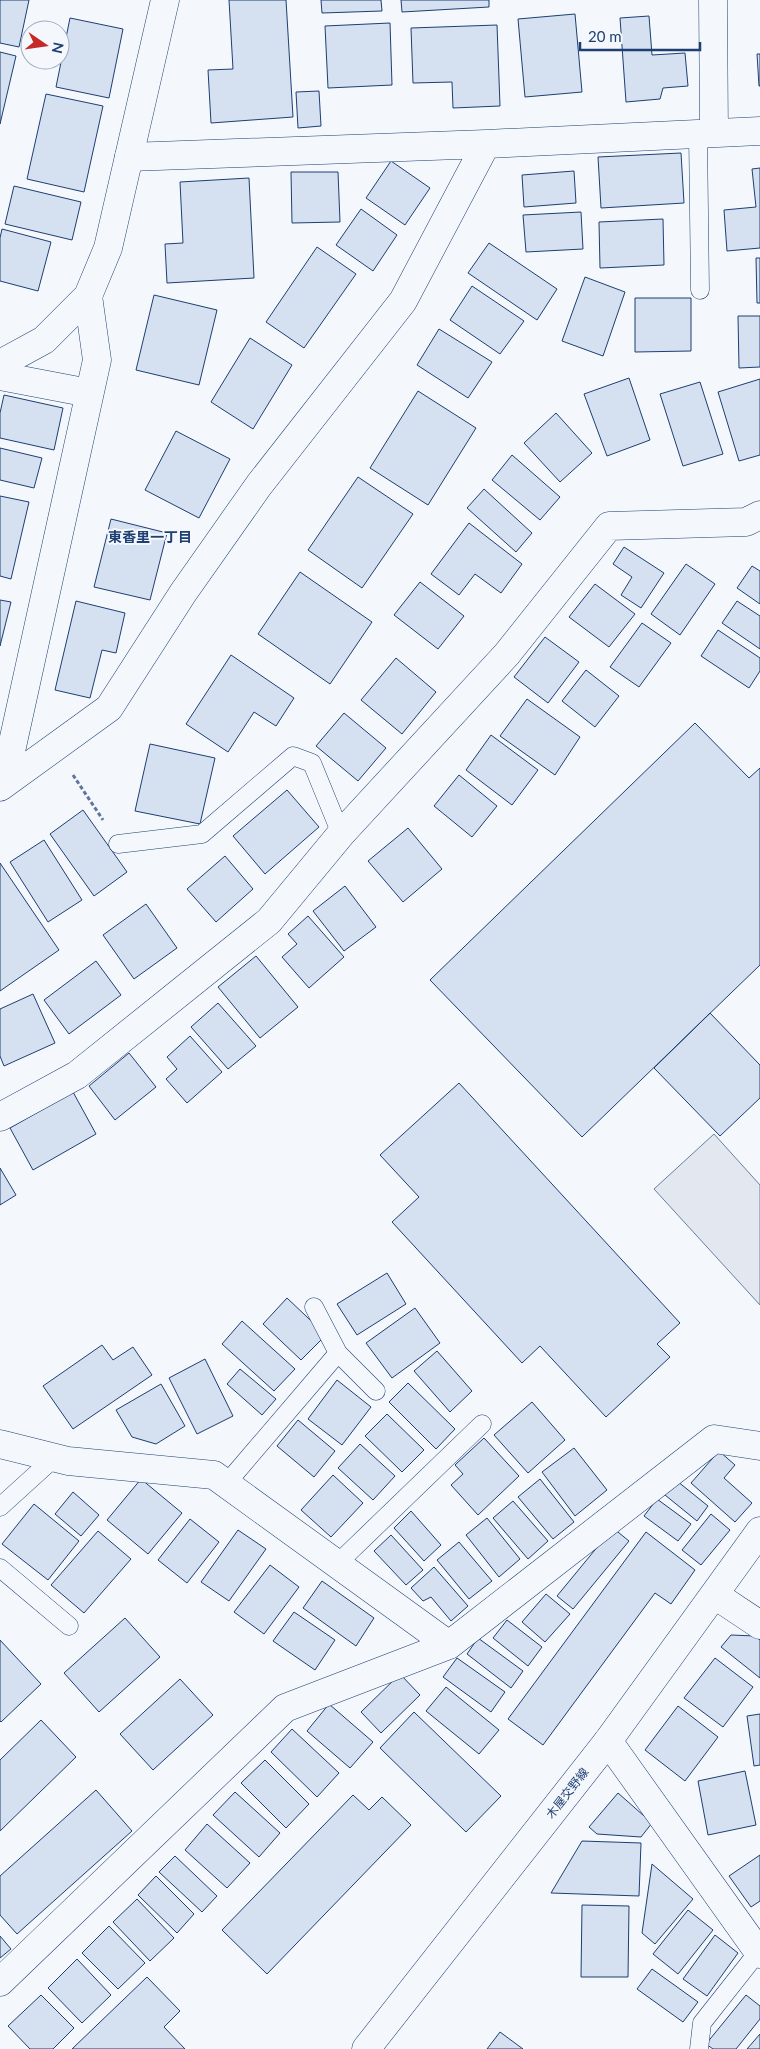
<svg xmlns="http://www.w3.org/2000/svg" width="760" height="2049" font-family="Lato,'Noto Sans JP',sans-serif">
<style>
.parking{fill:#e3e8f0;stroke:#687fa3}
.building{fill:#d5e0f0;stroke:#1d3f73}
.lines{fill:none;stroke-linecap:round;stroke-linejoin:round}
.lane-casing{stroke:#1d3f73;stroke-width:19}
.street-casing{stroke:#1d3f73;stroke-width:29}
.secondary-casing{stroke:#1d3f73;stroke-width:29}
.path{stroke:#5e769c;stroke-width:3;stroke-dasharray:4 2.5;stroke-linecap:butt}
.lane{stroke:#f4f7fb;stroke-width:18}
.street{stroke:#f4f7fb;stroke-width:28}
.secondary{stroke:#f4f7fb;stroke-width:28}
.labels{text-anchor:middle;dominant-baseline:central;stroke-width:4;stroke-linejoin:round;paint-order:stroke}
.street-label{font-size:12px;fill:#1d3f73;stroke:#f4f7fb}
.neighbourhood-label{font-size:14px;font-weight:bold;fill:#1d3f73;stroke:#f4f7fb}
</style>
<rect width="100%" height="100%" fill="#f4f7fb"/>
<path class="parking" d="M714 1134 760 1185V1305L654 1189Z"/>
<path class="building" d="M0 0H29L19 47 0 43Z
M229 0H286L293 117 211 123 208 70 233 69Z
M321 0H381L382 11 322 13Z
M401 0H489V7L402 12Z
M575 14 582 92 525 97 518 19Z
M649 16 652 55 685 53 688 86 663 88 660 99 626 102 620 18Z
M70 18 123 29 109 98 56 87Z
M390 23 392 85 328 88 325 26Z
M497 25 500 106 453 108 452 82 413 83 411 28Z
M0 52 16 56 0 124Z
M757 54H760V86H759Z
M319 91 321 126 298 128 296 92Z
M46 94 103 106 84 192 27 179Z
M681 153 684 203 601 208 598 157Z
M391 161 430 188 405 225 366 198Z
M760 168V248L727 251 724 210 756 207 752 169Z
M574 171 576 203 524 207 522 175Z
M291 172H338L340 222 292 223Z
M249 178 254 278 167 283 165 244 183 243 180 182Z
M14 186 81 202 72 240 5 224Z
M361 209 397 235 373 271 336 245Z
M581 212 583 249 526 252 523 215Z
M663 219 664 265 600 268 599 222Z
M2 229 51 242 38 291 0 281V238Z
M489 243 557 289 537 320 468 273Z
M317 247 356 274 304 348 266 322Z
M756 258H760V303H757Z
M585 277 625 292 603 356 562 341Z
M472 286 524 321 500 354 450 320Z
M154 295 217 310 199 385 136 370Z
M635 298H691V351L635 352Z
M738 316H760V367L739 368Z
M439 329 492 362 468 398 417 365Z
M250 338 292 365 253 429 211 402Z
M629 378 650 440 607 456 584 394Z
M760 379V455L739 461 718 392Z
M700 382 723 454 683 466 660 394Z
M418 391 476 428 428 505 370 468Z
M4 395 63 408 54 450 0 438V413Z
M556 413 592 453 560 482 524 443Z
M176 431 230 459 199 518 145 490Z
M0 448 42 458 34 488 0 480Z
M512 455 560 497 540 520 492 480Z
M358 477 413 514 362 588 308 550Z
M484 489 532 533 516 552 467 508Z
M0 496 29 502 11 579 0 576Z
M111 519 167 533 150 600 94 587Z
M469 523 522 564 501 593 475 574 459 595 431 574Z
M624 547 664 573 641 608 621 595 632 577 613 564Z
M686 564 715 584 680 635 651 614Z
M752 566 760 571V604L737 588Z
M300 572 372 622 330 684 258 634Z
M420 582 464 616 438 649 394 615Z
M595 584 635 614 609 647 569 617Z
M0 600 11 602 0 646Z
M76 601 125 613 116 653 102 650 90 698 55 690Z
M737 601 760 616V649L722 623Z
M642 623 671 643 639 687 610 667Z
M718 630 760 658V671L749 688 701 656Z
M545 637 579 662 548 703 514 677Z
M231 655 294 698 276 726 254 712 228 752 186 724Z
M396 658 436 692 402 734 361 700Z
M586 670 619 696 595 727 562 701Z
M527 699 580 737 555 775 500 736Z
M344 713 386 748 358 781 316 746Z
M695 723 749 778 760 768V965L582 1137 430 980Z
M491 735 538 770 512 805 466 770Z
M150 744 215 758 200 824 135 811Z
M459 775 497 806 472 837 434 806Z
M287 790 319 827 265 874 233 836Z
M83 810 127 872 94 896 50 834Z
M408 828 442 869 403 902 368 861Z
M44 840 82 900 48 922 10 862Z
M225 856 253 889 216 922 187 889Z
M0 863 59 950 0 991Z
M345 886 376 927 344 951 313 911Z
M146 904 177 948 134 979 103 935Z
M308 916 344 957 309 988 282 957 297 944 288 934Z
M256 956 298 1007 260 1038 218 987Z
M96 961 121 995 69 1034 44 1000Z
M33 994 55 1043 4 1066 0 1056V1009Z
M218 1003 256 1046 228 1069 191 1027Z
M710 1013 760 1065V1098L720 1136 654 1068Z
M190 1036 222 1072 187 1103 166 1079 177 1069 167 1057Z
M129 1053 156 1087 115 1120 89 1086Z
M459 1083 680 1323 657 1344 670 1357 606 1417 540 1346 522 1363 392 1222 419 1197 380 1155Z
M73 1092 96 1134 33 1170 10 1128Z
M0 1168 16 1195 0 1205Z
M387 1273 406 1304 357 1335 337 1304Z
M287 1298 326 1335 301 1360 263 1324Z
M415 1308 440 1343 392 1378 366 1343Z
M242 1321 295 1369 274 1391 222 1344Z
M102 1345 113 1360 133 1347 152 1375 73 1429 43 1386Z
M437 1351 472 1391 450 1412 414 1371Z
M205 1359 233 1416 197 1434 169 1378Z
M240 1369 276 1399 262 1415 227 1384Z
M337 1380 371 1407 342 1445 308 1419Z
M408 1383 455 1429 436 1449 389 1402Z
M161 1384 185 1426 156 1444 132 1437 116 1410Z
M532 1402 565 1440 528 1473 494 1435Z
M387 1414 424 1450 402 1472 365 1436Z
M298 1420 335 1451 314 1477 277 1446Z
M484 1438 519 1476 478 1515 451 1485 463 1474 455 1465Z
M360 1444 395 1476 373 1500 338 1468Z
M574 1448 607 1490 575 1516 542 1472Z
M719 1451 735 1465 724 1478 752 1503 735 1522 691 1483Z
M333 1475 363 1503 331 1537 301 1510Z
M141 1479 182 1513 148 1554 107 1520Z
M540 1479 574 1522 553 1539 518 1497Z
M677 1481 708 1506 697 1521 665 1495Z
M73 1492 99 1515 81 1536 55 1514Z
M657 1499 691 1524 678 1541 644 1516Z
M513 1501 548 1541 528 1559 493 1518Z
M34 1504 79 1541 48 1580 2 1544Z
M411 1511 441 1545 424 1561 394 1528Z
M711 1514 730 1530 701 1565 682 1550Z
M487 1518 520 1559 499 1577 466 1535Z
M190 1519 219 1542 187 1583 158 1560Z
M613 1528 629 1541 573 1609 557 1596Z
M238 1530 266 1549 229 1601 201 1582Z
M98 1531 131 1559 84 1613 51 1585Z
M646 1532 695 1570 671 1604 655 1593 543 1745 508 1719Z
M391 1535 423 1570 406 1585 374 1551Z
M459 1542 492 1581 469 1599 437 1560Z
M270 1565 299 1587 264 1634 234 1612Z
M434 1567 468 1606 451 1621 431 1597 423 1601 411 1588Z
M322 1581 374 1618 356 1646 303 1608Z
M546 1594 570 1614 545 1642 522 1622Z
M294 1612 335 1640 315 1670 273 1641Z
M125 1618 160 1657 99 1712 64 1673Z
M507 1620 542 1647 528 1666 493 1638Z
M731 1635 755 1636 760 1640V1678L721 1647Z
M478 1638 523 1671 511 1688 467 1654Z
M0 1640 41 1684 1 1722 0 1721Z
M457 1658 505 1692 491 1712 443 1677Z
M715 1658 753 1687 723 1727 684 1698Z
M400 1674 420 1695 381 1733 361 1712Z
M180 1679 213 1715 153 1770 120 1734Z
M446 1687 499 1730 479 1754 426 1711Z
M329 1704 373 1742 350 1768 307 1731Z
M678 1706 718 1737 685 1781 645 1750Z
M414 1712 501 1796 466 1832 380 1748Z
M760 1714V1765L754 1766 747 1716Z
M41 1720 76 1757 0 1831V1760Z
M292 1729 339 1773 317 1797 271 1752Z
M265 1760 309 1804 286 1828 241 1783Z
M745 1771 756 1825 708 1835 698 1781Z
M96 1790 132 1831 17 1934 0 1915V1876Z
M235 1792 280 1833 259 1857 213 1815Z
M618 1793 652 1823 641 1837 597 1834 589 1827Z
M353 1795 369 1810 382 1797 411 1825 267 1974 222 1930Z
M207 1824 250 1863 227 1888 185 1850Z
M582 1841 641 1843 639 1896 551 1893Z
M760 1855V1901L751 1907 729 1876Z
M175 1856 217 1896 202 1912 159 1872Z
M652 1864 693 1899 655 1944 642 1933Z
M156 1876 194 1914 177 1933 138 1895Z
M137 1899 174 1938 150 1961 113 1922Z
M582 1905 629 1906 628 1977H581Z
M688 1910 713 1930 678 1974 653 1954Z
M109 1926 145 1963 118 1989 82 1953Z
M715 1935 738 1953 707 1996 683 1979Z
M0 1936 11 1949 0 1958Z
M77 1959 111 1995 82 2023 48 1988Z
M652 1969 698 2002 683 2022 637 1989Z
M147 1977 180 2011 164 2027 185 2049H72Z
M41 1995 74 2028 53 2049H30L8 2026Z
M746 1995 760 2006V2019L736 2049H713L706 2044Z
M500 2032 523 2049H487Z
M760 2034V2049H747Z"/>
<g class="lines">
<defs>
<path id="lane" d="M698 134 700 290
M118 844 202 834 293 756 312 763 341 834
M314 1307 338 1353 376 1391
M226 1484 338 1353
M0 1507 54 1458
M337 1564 482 1424
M0 1568 69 1626
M699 2049 702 2023 758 1952"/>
<path id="street" d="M713 0 714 133
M129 157 486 144 760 131
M0 376 89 393
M4 783 97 360 88 296
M0 787 109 708 183 593 259 485 403 301 486 144
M0 1117 77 1075 269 921 341 834 507 654 609 526 746 522 760 515
M0 1444 68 1461 214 1475 449 1645
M715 1595 760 1625
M608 1741 760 1954
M0 1982 285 1708 449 1645 714 1439 760 1446"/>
<path id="secondary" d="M0 364 44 340 88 296 108 248 165 0
M366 2049 608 1741 760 1531"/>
</defs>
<use href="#lane" class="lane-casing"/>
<use href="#street" class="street-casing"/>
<use href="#secondary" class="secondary-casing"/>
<path class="path" d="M73 775 103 820"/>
<use href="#lane" class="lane"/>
<use href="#street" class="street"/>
<use href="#secondary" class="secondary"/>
</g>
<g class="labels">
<g class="street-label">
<text transform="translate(567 1793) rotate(-52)">木屋交野線</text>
</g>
<g class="neighbourhood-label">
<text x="150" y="536">東香里一丁目</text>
</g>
</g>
<g transform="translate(45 45) rotate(103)"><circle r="24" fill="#f4f7fb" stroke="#9eadc5"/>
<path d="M0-4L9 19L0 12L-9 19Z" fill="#c62828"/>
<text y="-8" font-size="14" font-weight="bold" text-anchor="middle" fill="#1d3f73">N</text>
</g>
<path d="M580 42v8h120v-8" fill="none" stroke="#1d3f73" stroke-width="2.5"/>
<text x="588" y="42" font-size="15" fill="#1d3f73" stroke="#f4f7fb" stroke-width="4" paint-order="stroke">20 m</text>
</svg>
